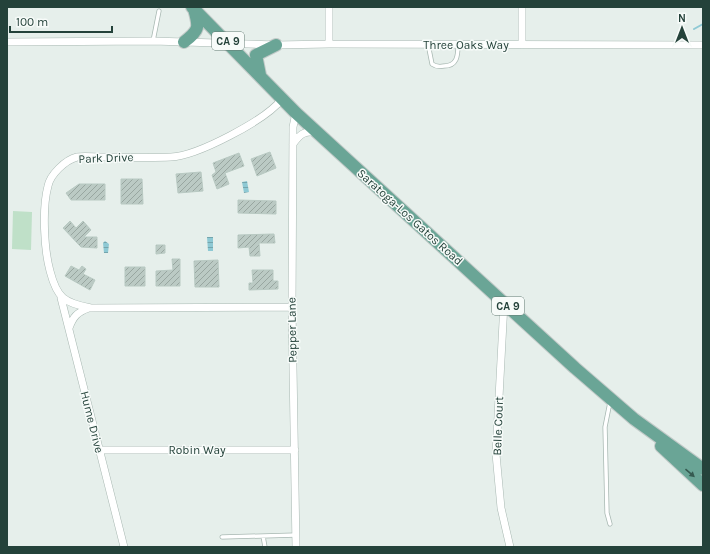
<svg xmlns="http://www.w3.org/2000/svg" width="710" height="554" font-family="Karla,sans-serif">
<style>
.pitch{fill:#bfe0c8}
.water{fill:url(#water-rules)}
.lines{fill:none;stroke-linecap:round;stroke-linejoin:round}
.stream{stroke:#8ec9d4;stroke-width:2}
.building{fill:url(#building-hatch);stroke:#b8c9c2}
.service-casing{stroke:#a8b8b2;stroke-width:5}
.minor-casing{stroke:#a8b8b2;stroke-width:8}
.primary-casing{stroke:#c2cac8;stroke-width:14}
.service{stroke:#fff;stroke-width:3.5}
.minor{stroke:#fff;stroke-width:7}
.primary{stroke:#6aa596;stroke-width:12}
.oneway{fill:#365b51}
.labels{text-anchor:middle;dominant-baseline:central;stroke-width:3;stroke-linejoin:round;paint-order:stroke}
.shield{fill:#f7fbf9;stroke:#637a73;stroke-width:1}
.shield-label{font-size:11px;font-weight:bold;fill:#24423a}
.street-label{font-size:12px;fill:#24423a;stroke:#f7fbf9}
</style>
<defs>
<pattern id="water-rules" width="6" height="5" patternUnits="userSpaceOnUse"><rect width="6" height="5" fill="#8ec9d4"/><path d="M0 2.5h6" fill="none" stroke="#74a5ad"/></pattern>
<pattern id="building-hatch" width="6" height="6" patternUnits="userSpaceOnUse"><rect width="6" height="6" fill="#bbcac4"/><path d="M-1 1l2-2M0 6l6-6M5 7l2-2" fill="none" stroke="#98a6a0"/></pattern>
</defs>
<rect width="100%" height="100%" fill="#e6efeb"/>
<path class="pitch" d="M13 211 32 212 31 250 12 249Z"/>
<path class="water" d="M247 181 249 192 244 193 242 182Z
M207 237H213V251H208Z
M105 241 109 244 108 253H104L103 243Z"/>
<g class="lines">
<path class="stream" d="M694 29 703 24"/>
</g>
<path class="building" d="M270 152 276 168 257 176 251 159Z
M239 153 244 166 225 173 229 184 217 189 212 175 216 172 213 163Z
M201 172 203 191 178 193 176 174Z
M121 179H142L143 204H121Z
M79 184H105V200H71L66 193Z
M238 200 276 201V214L238 213Z
M70 221 76 228 83 221 91 230 84 237H97V248L81 247 63 228Z
M274 234 275 243H259L260 256H250L249 247 238 248V235Z
M156 245H165V253L156 254Z
M172 259H180V286H156V271L173 270Z
M218 260 219 287H195L194 261Z
M71 266 79 270 82 266 86 269 83 274 95 280 90 290 65 276Z
M125 267H145V286H125Z
M252 270H273V281H278V289L249 290V283H253Z"/>
<g class="lines">
<defs>
<path id="service" d="M153 41 159 11
M428 44 432 64C436 67 439 67 444 66 457 66 458 56 458 45
M610 402 605 427 607 513 610 524
M263 536 265 547
M222 537 296 535"/>
<path id="minor" d="M329 7V44
M7 42 153 41 276 45 329 44 703 45
M522 45V7
M282 99C266 120 197 156 171 157 148 158 124 157 101 157 93 157 84 156 77 157 65 160 50 175 48 186 42 208 44 249 50 271 57 298 64 303 91 308L292 307
M296 113 293 127 292 307 296 547
M293 144C300 134 304 131 316 132
M61 298 124 547
M504 303 496 454 501 508 510 547
M69 328C73 317 77 312 89 308
M99 450H295"/>
<path id="primary" d="M192 7 296 113 575 368 634 419 703 469
M184 42C200 30 199 27 194 9
M260 75 256 55 276 45
M661 446 703 485"/>
</defs>
<use href="#service" class="service-casing"/>
<use href="#minor" class="minor-casing"/>
<use href="#primary" class="primary-casing"/>
<use href="#service" class="service"/>
<use href="#minor" class="minor"/>
<use href="#primary" class="primary"/>
</g>
<defs><path id="oneway-solid" d="M-6-.8H1V-3.2L6.5 0L1 3.2V.8H-6Z"/></defs>
<use class="oneway" href="#oneway-solid" transform="translate(690 473) rotate(41)"/>
<g class="labels">
<g class="shield">
<rect x="212" y="32" width="32" height="18" rx="3"/>
<rect x="492" y="297" width="32" height="18" rx="3"/>
</g>
<g class="shield-label">
<text x="228" y="41">CA 9</text>
<text x="508" y="306">CA 9</text>
</g>
<g class="street-label">
<text x="466" y="45">Three Oaks Way</text>
<text transform="translate(106 158) rotate(-2)">Park Drive</text>
<text transform="translate(410 217) rotate(42)">Saratoga-Los Gatos Road</text>
<text transform="translate(292 330) rotate(-91)">Pepper Lane</text>
<text transform="translate(92 422) rotate(76)">Hume Drive</text>
<text transform="translate(498 426) rotate(-88)">Belle Court</text>
<text x="197" y="450">Robin Way</text>
</g>
</g>
<rect width="710" height="554" fill="none" stroke="#24423a" stroke-width="16"/>
<g transform="translate(682 28)" stroke="#f7fbf9" stroke-width="3" paint-order="stroke">
<path d="M0-3L7 15L0 10L-7 15Z" fill="#24423a"/>
<text y="-6" font-size="11" font-weight="bold" text-anchor="middle" fill="#24423a">N</text>
</g>
<path d="M10 26v6h102v-6" fill="none" stroke="#24423a" stroke-width="2"/>
<text x="16" y="26" font-size="12" fill="#24423a" stroke="#f7fbf9" stroke-width="3" paint-order="stroke">100 m</text>
</svg>
